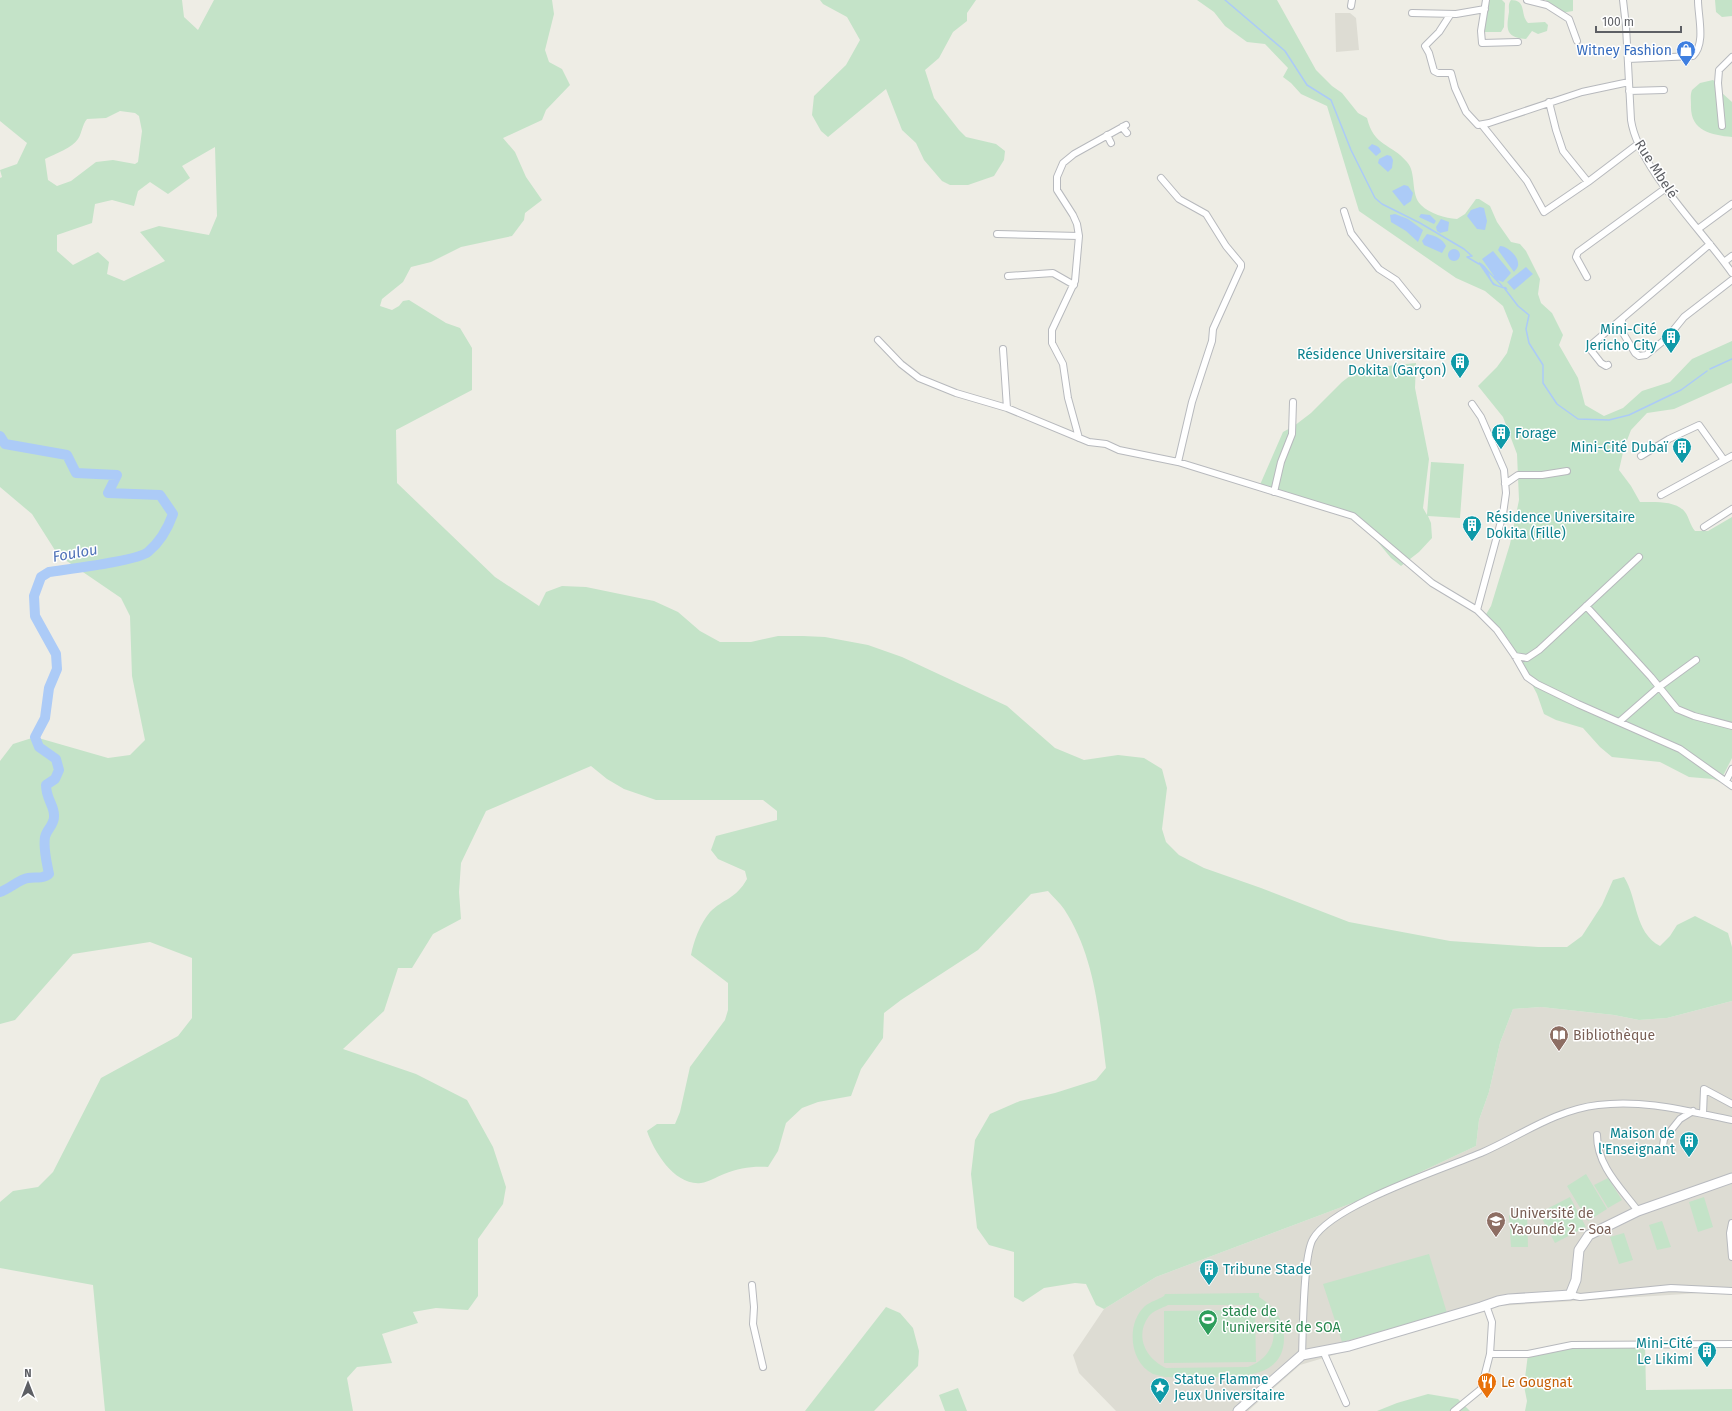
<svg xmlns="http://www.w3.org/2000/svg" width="1732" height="1411" font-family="'Fira Sans',sans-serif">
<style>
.education{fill:#dddcd3}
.green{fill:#c4e3c8;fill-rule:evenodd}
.water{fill:#accbf7}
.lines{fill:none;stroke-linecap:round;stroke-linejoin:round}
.stream{stroke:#accbf7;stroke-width:1.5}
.river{stroke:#accbf7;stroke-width:10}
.street-casing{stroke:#b7b9bd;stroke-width:8}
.secondary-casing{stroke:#b8babf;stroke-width:11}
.street{stroke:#fff;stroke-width:6}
.secondary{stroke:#fff;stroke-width:9}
.labels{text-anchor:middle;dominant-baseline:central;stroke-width:3;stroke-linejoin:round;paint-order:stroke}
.shop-label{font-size:14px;fill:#366cbe;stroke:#fff;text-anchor:end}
.street-label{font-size:14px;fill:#5d5f64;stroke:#fff}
.culture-label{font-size:14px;fill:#0d838f;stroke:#fff;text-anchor:end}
.education-label{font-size:14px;fill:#785e54;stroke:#fff;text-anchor:start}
.leisure-label{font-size:14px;fill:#27864d;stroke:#fff;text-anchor:start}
.food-label{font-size:14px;fill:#c56008;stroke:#fff;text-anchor:start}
.water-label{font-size:15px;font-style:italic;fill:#5073b8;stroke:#fff}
</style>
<rect width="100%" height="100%" fill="#eeede5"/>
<path class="education" d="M1335 13H1350L1356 18 1359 50 1336 52Z
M1732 1001V1291L1498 1306 1300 1365 1248 1411H1116L1079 1373 1073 1355 1104 1309 1156 1277 1363 1199 1476 1146 1479 1120 1489 1092 1500 1043 1513 1009 1541 1007 1614 1015 1639 1020 1667 1018Z"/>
<path class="green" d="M0 0H182L184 17 198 30 214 0H552L554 14 545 50 549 62 562 69 570 85 546 110 542 120 503 138 515 152 526 177 542 200 525 213 524 220 512 236 461 247 431 262 411 267 403 282 382 299 380 306 392 310 399 306 403 301 409 300 446 323 460 328 472 348V390L396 430 397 483 495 577 539 606 546 592 562 586 586 587 654 601 678 612 700 631 720 642H751L778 636H803L825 637 868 645 902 657 1007 706 1055 748 1084 760 1118 755 1144 758 1162 769 1167 788 1162 829 1166 842 1179 855 1204 868 1261 888 1349 922 1450 941 1538 947H1567L1582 936 1602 905 1613 880 1624 877C1638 899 1634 932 1660 946L1670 936 1677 925 1695 916 1728 933 1732 947V1001L1667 1018 1639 1020 1614 1015 1541 1007 1513 1009 1500 1043 1489 1092 1479 1120 1476 1146 1363 1199 1156 1277 1104 1309 1096 1305 1086 1284 1075 1283 1044 1288 1023 1302 1014 1297V1252L989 1245 977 1228 971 1174 975 1140 990 1114 1020 1101 1055 1093 1096 1080 1106 1068C1099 1014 1095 956 1064 909 1060 903 1053 897 1048 891L1031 894 978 950 901 1000 884 1013 883 1038 861 1069 851 1096 818 1102 802 1108 786 1123 778 1151 768 1167C752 1166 739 1168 724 1174 716 1177 709 1182 701 1183 675 1186 654 1152 647 1131L657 1124H675L680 1112 690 1067 725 1020 728 1010V983L691 955C694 940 700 924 710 912 723 899 736 899 747 879L745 871 718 859 711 850 716 836 777 820V811L763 800H656L624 789 607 779 591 766 486 811 461 863 459 892 461 919 433 934 412 968H398L384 1011 343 1049 416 1074 467 1100 493 1147 506 1187 503 1204 478 1239V1296L468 1310 436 1308 413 1312 418 1323 382 1334 392 1363 357 1367 347 1378 353 1411H105L93 1285 0 1268V1202L13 1191 38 1187 53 1172 101 1078 178 1036 192 1018V958L150 942 73 954 15 1020 0 1024V761L13 744 35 737 108 758 130 755 145 740 132 676 130 616 121 598 58 555 32 514 0 487V178L2 177 0 170 17 164 27 143 0 121ZM120 111 135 113 139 116 142 131 138 162 135 164 113 160 96 162 71 181 57 186 48 180 45 159C55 154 72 148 78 139 82 133 82 125 87 119L106 118ZM215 147 217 216 209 235 159 226 140 232 165 261 124 281 107 274 109 262 98 252 73 265 57 251V235L92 223 95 204 112 200 134 206 138 191 150 182 168 194 190 178 182 166Z
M820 0H976L967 13V21L953 32 939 58 925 70 934 98 959 130 966 137 996 144 1005 151 1004 160 994 176 968 185H950L942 181 924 160 916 143 902 130 886 89 828 137 821 131 812 115 814 96 846 65 860 40 847 17 823 4Z
M1197 0H1277L1316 70 1332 86 1342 93 1358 113 1367 118C1374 147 1391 143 1407 162 1417 173 1410 194 1421 205 1430 214 1445 218 1457 219L1465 214 1476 199H1479L1490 206 1497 222 1511 242 1520 244 1526 251 1540 279 1538 294 1541 303 1552 313 1563 335 1559 345 1578 378 1585 405 1604 416 1623 408 1642 391 1670 382 1692 359 1732 341V383L1674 409 1647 413 1631 430 1624 448 1619 470 1631 486 1640 502C1653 502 1676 500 1685 512 1689 517 1690 525 1695 531H1708L1732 517V758L1720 782 1713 779 1689 777 1660 762 1612 757 1600 747 1583 728 1556 720 1544 714 1537 694 1508 639 1485 616 1491 606 1510 544 1519 500 1517 454 1503 417 1478 386 1497 367 1507 353 1513 331 1503 306 1485 291 1456 278 1359 211 1327 106 1301 94 1291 83 1283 77 1288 68 1265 44 1247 42 1225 26 1214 12Z
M1487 0H1502L1505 3 1504 27 1501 32H1484Z
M1511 0C1527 0 1520 15 1528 23L1545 22 1548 25 1547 31 1538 34 1532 31 1526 39C1506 37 1506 30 1509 12 1509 7 1508 4 1511 0Z
M1546 0H1573V11L1555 14 1551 10Z
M1715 0H1732V16L1722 17 1716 12Z
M1713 80 1717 83 1722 93 1732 102V137C1711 135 1690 131 1691 105 1691 100 1690 95 1692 90L1700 83Z
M1416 363 1415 388 1429 459 1423 508 1427 515 1431 462 1464 464 1460 518 1428 516 1431 523 1432 538 1419 552 1401 566 1391 558 1367 529 1354 517 1259 487 1283 432 1294 426 1311 413 1342 382 1359 369Z
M1586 1174 1607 1209 1588 1221 1567 1186Z
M1608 1178 1622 1200 1608 1208 1594 1185Z
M1570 1197 1586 1227 1555 1243 1539 1213Z
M1704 1197 1713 1227 1698 1232 1689 1202Z
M1527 1214 1528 1247H1511L1509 1215Z
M1662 1221 1671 1247 1657 1250 1649 1225Z
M1624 1233 1633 1260 1619 1264 1610 1237Z
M1429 1254 1447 1313 1342 1342 1323 1284Z
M1259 1293V1297C1275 1307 1283 1318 1284 1337 1285 1378 1240 1377 1211 1377 1196 1377 1180 1378 1165 1377 1161 1376 1157 1375 1153 1374 1129 1362 1126 1323 1145 1306 1150 1302 1159 1299 1164 1296L1165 1294ZM1168 1305H1251C1284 1318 1279 1356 1248 1367L1166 1368C1146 1359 1134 1336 1149 1316 1153 1311 1162 1308 1168 1305Z
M886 1307 900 1313 913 1328 919 1351 918 1366 874 1411H805Z
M1255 1310 1256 1362 1164 1363V1311Z
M1645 1344 1646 1390 1732 1389V1411H1525L1527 1401 1524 1386 1528 1354 1547 1349Z
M958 1388 967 1411H945L939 1395Z
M1428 1394 1458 1399 1470 1411H1377L1397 1403Z"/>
<path class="water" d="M1372 144C1376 146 1380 146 1381 152L1376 156 1368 148Z
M1387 155 1391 156 1393 160 1392 168 1388 172 1378 163 1379 159Z
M1404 185 1408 186 1413 193 1411 201 1404 206 1392 191Z
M1480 207 1484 208 1487 221 1485 230 1477 229 1467 216 1471 210Z
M1395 214 1408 219 1423 230 1418 242 1406 231 1391 222 1390 215Z
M1421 214 1430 215 1436 221 1434 224 1419 217Z
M1441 219 1449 222 1448 231 1440 233 1437 231 1436 227Z
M1427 234C1435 236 1442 238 1446 246L1442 253 1424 245 1422 241Z
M1500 246C1507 246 1518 256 1518 263 1519 267 1516 269 1514 272L1498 250Z
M1448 255a6 6 0 1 1 12 0a6 6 0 1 1-12 0Z
M1493 251 1511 273 1503 282 1494 279V276L1482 259Z
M1479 262C1495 270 1484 285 1506 287L1508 290 1493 285 1479 264Z
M1526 267 1533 274 1514 290 1507 282Z"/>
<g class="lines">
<path class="stream" d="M1225 0 1285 51 1307 85 1331 100 1351 150 1375 198 1382 204 1420 223 1464 249 1472 256 1467 257 1479 264
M1486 269 1502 286
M1505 289 1518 306 1529 315 1526 329 1529 343 1543 365V383L1557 404 1578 419 1609 420 1629 415 1681 390 1707 371
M1710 369 1732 359"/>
<path class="river" d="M0 436 5 444 67 455 76 473 117 475 108 493 160 495 173 514C168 528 160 542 148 552 137 561 68 569 49 572L41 577 34 596 35 616 56 654 57 669 49 688 45 718 35 737 39 747 56 759 59 770 55 779 46 785C46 799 54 805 54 815 55 825 47 828 45 837 43 849 47 863 49 874 40 880 38 876 28 878 20 879 9 889 0 892"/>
<defs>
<path id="street" d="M1486 0 1481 31 1482 43 1518 42
M1527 0 1547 5 1569 19 1577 41
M1623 0 1626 26 1631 120C1638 168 1703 231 1732 273
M1351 6 1352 0
M1412 13 1456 14 1485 9
M1450 15 1439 32 1425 46 1429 53 1434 71 1438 73H1451L1455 88 1466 112 1478 125 1489 123 1582 92 1629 82
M1628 59 1693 56C1706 43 1698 17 1698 0
M1629 91 1664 90
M1549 102 1556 130 1563 151 1588 182
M1482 125 1527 181 1544 212 1588 182 1638 144
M1722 126 1718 83 1719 70 1732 57
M1122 127 1127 133
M1107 135 1111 143
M1161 178 1179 199 1206 214 1226 246 1241 264V267L1213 329 1212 341 1192 402 1178 462
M1344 211 1351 233 1379 269 1396 280 1417 306
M1698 229 1732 204
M997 234 1079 236
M1724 262 1732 256
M1008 276 1053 273 1074 285
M1587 277 1576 257 1578 252 1666 188
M1622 320 1623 333 1635 353 1639 356 1646 355 1667 338 1684 317 1732 280
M878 340 901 364 919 378 956 393 1007 408 1089 442 1106 444 1119 450 1178 462 1353 516 1432 583 1477 610 1497 630 1515 656 1527 677 1537 684 1578 704 1680 749 1732 786
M1003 349 1007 408
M1608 365 1606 366 1601 363 1590 349 1592 344 1710 244
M1472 404 1481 417 1504 470 1506 493 1503 514 1477 610
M1079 438 1068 398 1063 364 1052 343V330L1075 281 1079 236 1077 224 1073 215 1057 190V177L1063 163 1074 154 1126 125
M1641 456 1669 439 1699 425 1724 460
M1505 484 1518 475H1542L1567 471
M1274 492 1281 462 1292 434 1293 402
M1661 495 1732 456
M1704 527 1732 509
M1586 606 1651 677 1677 709 1694 716 1732 726
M1515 656 1527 658 1539 650 1639 557
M1619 722 1659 687 1696 660
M1726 781 1732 769
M1703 1114 1704 1089 1732 1104
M1597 1135C1597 1166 1621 1188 1638 1211
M1662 1152 1664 1139 1680 1119 1693 1111
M1732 1223 1730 1233 1732 1257
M752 1285 754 1307 753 1324 763 1367
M1570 1295 1580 1297 1671 1288 1732 1291
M1486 1305 1492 1322 1490 1354H1528L1572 1345 1732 1344
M1323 1351 1346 1403
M1302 1355C1303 1333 1303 1255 1313 1239 1332 1205 1443 1169 1481 1153 1520 1136 1555 1110 1598 1105 1643 1099 1687 1111 1732 1120
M1454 1411 1481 1389 1490 1354"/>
<path id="secondary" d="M1238 1411 1302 1355 1349 1346 1481 1307 1498 1301 1509 1299 1570 1295 1576 1280 1579 1250 1589 1235 1638 1211 1732 1178"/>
</defs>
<use href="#street" class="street-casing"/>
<use href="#secondary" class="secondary-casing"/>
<use href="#street" class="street"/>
<use href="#secondary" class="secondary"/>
</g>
<defs>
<symbol id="shop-pin" viewBox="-11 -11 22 30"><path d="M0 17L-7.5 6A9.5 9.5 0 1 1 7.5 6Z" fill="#3f7fe0" stroke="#fff"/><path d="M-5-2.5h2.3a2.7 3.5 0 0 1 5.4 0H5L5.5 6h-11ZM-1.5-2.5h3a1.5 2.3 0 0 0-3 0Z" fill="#fff"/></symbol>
<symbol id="building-pin" viewBox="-11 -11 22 30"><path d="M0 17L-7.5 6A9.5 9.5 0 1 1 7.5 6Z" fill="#0f9aa8" stroke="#fff"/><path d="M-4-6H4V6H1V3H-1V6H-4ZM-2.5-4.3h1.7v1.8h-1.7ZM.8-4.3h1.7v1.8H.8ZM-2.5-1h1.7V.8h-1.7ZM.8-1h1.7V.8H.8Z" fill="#fff"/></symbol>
<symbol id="library-pin" viewBox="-11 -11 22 30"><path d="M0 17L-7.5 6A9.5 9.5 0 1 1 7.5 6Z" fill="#8d6e63" stroke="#fff"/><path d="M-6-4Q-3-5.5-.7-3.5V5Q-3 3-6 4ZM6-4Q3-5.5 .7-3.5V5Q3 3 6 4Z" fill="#fff"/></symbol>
<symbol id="university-pin" viewBox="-11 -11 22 30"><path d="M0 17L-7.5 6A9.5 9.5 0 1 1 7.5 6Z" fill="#8d6e63" stroke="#fff"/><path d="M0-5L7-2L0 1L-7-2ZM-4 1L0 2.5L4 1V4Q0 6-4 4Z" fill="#fff"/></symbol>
<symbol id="stadium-pin" viewBox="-11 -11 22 30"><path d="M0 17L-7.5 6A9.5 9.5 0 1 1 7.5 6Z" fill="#2e9e5b" stroke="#fff"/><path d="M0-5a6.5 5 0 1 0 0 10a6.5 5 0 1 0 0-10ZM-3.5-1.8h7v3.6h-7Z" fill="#fff"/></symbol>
<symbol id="restaurant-pin" viewBox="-11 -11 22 30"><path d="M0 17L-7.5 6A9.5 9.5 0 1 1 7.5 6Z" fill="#e8710a" stroke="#fff"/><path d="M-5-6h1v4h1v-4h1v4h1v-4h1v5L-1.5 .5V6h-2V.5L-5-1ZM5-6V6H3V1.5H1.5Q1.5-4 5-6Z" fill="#fff"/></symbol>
<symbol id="sight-pin" viewBox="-11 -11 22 30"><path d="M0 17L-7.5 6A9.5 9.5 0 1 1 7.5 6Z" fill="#0f9aa8" stroke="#fff"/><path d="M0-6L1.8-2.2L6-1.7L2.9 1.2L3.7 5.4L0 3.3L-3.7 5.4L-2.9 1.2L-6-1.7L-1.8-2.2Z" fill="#fff"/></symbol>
</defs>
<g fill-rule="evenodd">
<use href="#shop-pin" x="1675" y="39" width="22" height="30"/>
<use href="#building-pin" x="1660" y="326" width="22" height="30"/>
<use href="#building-pin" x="1449" y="351" width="22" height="30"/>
<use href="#building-pin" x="1490" y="422" width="22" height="30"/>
<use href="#building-pin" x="1671" y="436" width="22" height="30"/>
<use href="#building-pin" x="1461" y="514" width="22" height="30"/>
<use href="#library-pin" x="1548" y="1024" width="22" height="30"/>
<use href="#building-pin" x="1678" y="1130" width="22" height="30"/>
<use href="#university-pin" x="1485" y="1210" width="22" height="30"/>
<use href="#building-pin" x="1198" y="1258" width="22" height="30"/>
<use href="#stadium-pin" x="1197" y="1308" width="22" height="30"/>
<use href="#building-pin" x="1696" y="1340" width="22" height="30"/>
<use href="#restaurant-pin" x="1476" y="1371" width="22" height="30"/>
<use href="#sight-pin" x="1149" y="1376" width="22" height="30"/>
</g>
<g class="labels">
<g class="shop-label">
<text x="1672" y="50">Witney Fashion</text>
</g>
<g class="street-label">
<text transform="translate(1656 169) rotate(57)">Rue Mbelé</text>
</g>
<g class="culture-label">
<text x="1657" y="329">Mini-Cité<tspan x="1657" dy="16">Jericho City</tspan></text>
<text x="1446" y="354">Résidence Universitaire<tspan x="1446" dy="16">Dokita (Garçon)</tspan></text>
<text x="1515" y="433" text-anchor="start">Forage</text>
<text x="1668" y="447">Mini-Cité Dubaï</text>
<text x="1486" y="517" text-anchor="start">Résidence Universitaire<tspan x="1486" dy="16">Dokita (Fille)</tspan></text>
<text x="1675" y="1133">Maison de<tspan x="1675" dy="16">l'Enseignant</tspan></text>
<text x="1223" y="1269" text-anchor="start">Tribune Stade</text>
<text x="1693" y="1343">Mini-Cité<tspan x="1693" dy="16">Le Likimi</tspan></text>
<text x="1174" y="1379" text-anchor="start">Statue Flamme<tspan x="1174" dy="16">Jeux Universitaire</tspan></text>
</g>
<g class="education-label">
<text x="1573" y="1035">Bibliothèque</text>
<text x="1510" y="1213">Université de<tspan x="1510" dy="16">Yaoundé 2 - Soa</tspan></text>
</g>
<g class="leisure-label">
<text x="1222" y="1311">stade de<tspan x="1222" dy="16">l'université de SOA</tspan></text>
</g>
<g class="food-label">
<text x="1501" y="1382">Le Gougnat</text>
</g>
<g class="water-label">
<text transform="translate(75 553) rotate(-10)">Foulou</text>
</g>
</g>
<g transform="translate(28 1383)" stroke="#ffffff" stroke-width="3" paint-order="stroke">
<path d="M0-3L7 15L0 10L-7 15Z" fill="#5d5f64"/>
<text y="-6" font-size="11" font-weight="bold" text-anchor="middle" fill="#5d5f64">N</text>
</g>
<path d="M1596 26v6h85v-6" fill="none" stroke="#5d5f64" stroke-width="2"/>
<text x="1602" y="26" font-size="12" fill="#5d5f64" stroke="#ffffff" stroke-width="3" paint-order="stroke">100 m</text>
</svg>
